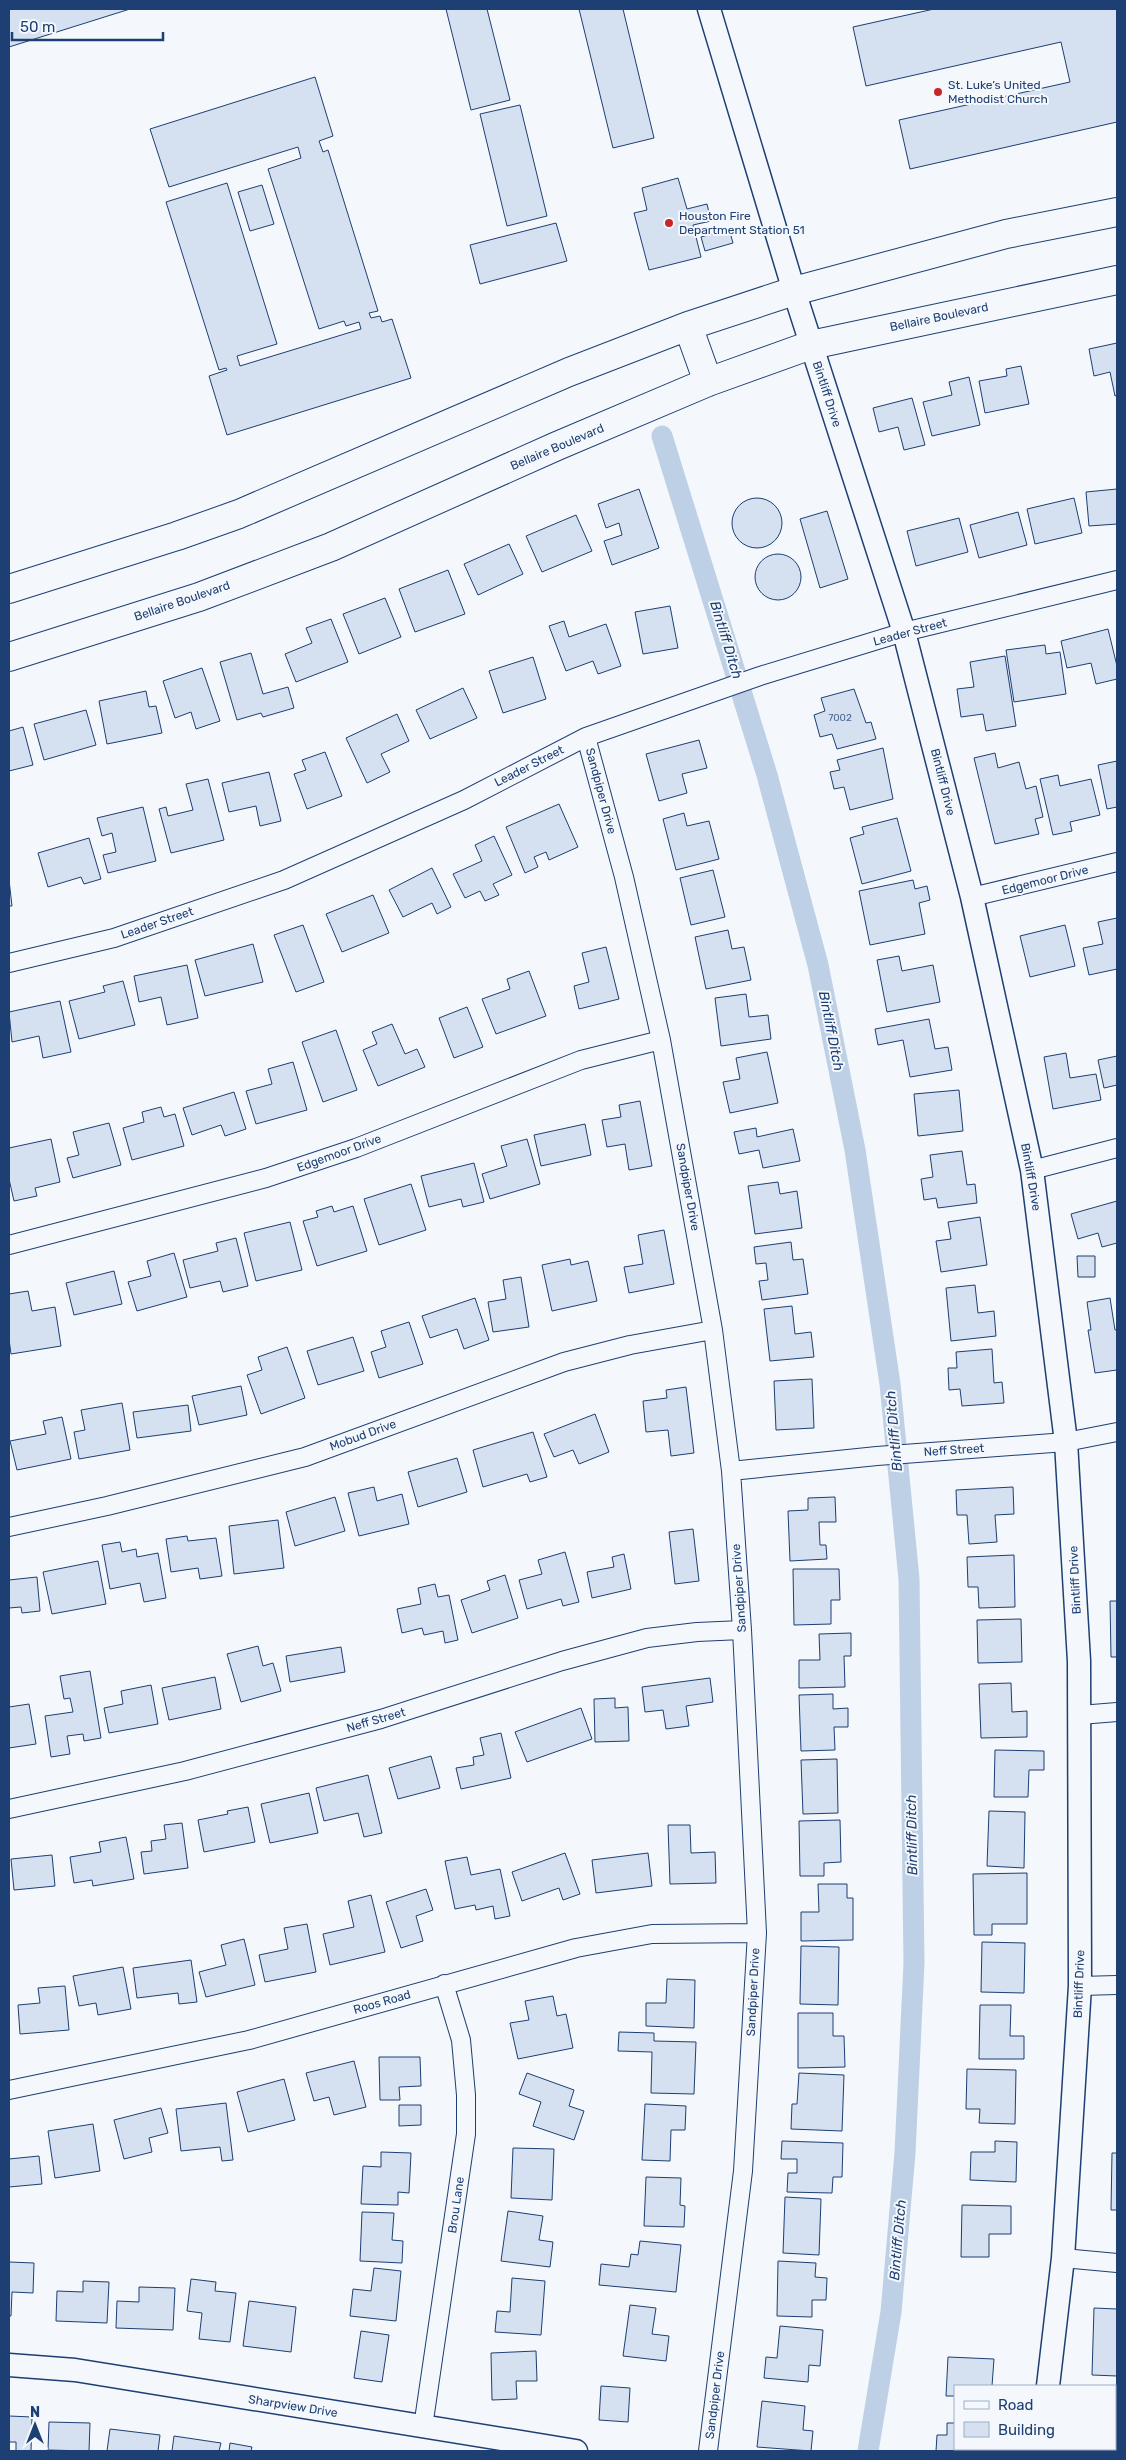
<svg xmlns="http://www.w3.org/2000/svg" width="1126" height="2460" font-family="Rubik,sans-serif">
<style>
.lines{fill:none;stroke-linecap:round;stroke-linejoin:round}
.canal{stroke:#bed0e5;stroke-width:21}
.building{fill:#d5e0f0;stroke:#1d3f73}
.minor-casing{stroke:#1d3f73;stroke-width:20}
.tertiary-casing{stroke:#1d3f73;stroke-width:25}
.primary-casing{stroke:#1d3f73;stroke-width:30}
.minor{stroke:#f4f7fb;stroke-width:18}
.tertiary{stroke:#f4f7fb;stroke-width:22}
.primary{stroke:#f4f7fb;stroke-width:28}
.poi-dot{fill:#c62828;stroke:#f4f7fb;stroke-width:2}
.labels{text-anchor:middle;dominant-baseline:central;stroke-width:4;stroke-linejoin:round;paint-order:stroke}
.number-label{font-size:10px;fill:#4b6792}
.poi-label{font-size:12px;fill:#1d3f73;stroke:#f4f7fb;text-anchor:start}
.street-label{font-size:12px;fill:#1d3f73;stroke:#f4f7fb}
.water-label{font-size:14px;font-style:italic;fill:#1d3f73;stroke:#f4f7fb}
</style>
<rect width="100%" height="100%" fill="#f4f7fb"/>
<g class="lines">
<path class="canal" d="M662 436 767 775 818 965 855 1150 890 1384 909 1579 914 1963 905 2153 891 2312 868 2451"/>
</g>
<path class="building" d="M9 9H130L9 47Z
M446 9H487L510 100 471 110Z
M579 9H623L654 138 613 148Z
M934 9H1117V122L910 169 899 120 1070 82 1061 42 866 86 853 27Z
M315 77 333 136 319 141 323 152 328 150 378 311 369 313 371 318 380 316 382 322 392 319 411 378 227 435 209 376 227 370 226 368 219 370 166 202 227 183 277 344 237 356 240 366 361 329 359 322 346 326 344 321 319 329 268 169 301 158 298 147 169 187 150 129Z
M520 105 547 216 507 226 480 114Z
M678 178 687 209 707 204 711 221 693 225 701 257 649 270 634 213 647 210 642 188Z
M262 185 274 224 250 231 238 192Z
M556 223 567 261 480 284 470 245Z
M729 229 733 243 705 251 701 237Z
M1117 343V395L1115 396 1110 372 1094 376 1089 349Z
M1021 366 1029 404 985 413 979 381 1007 376 1006 369Z
M969 377 980 425 932 436 923 402 952 395 949 382Z
M912 398 925 445 904 450 898 427 879 432 873 408Z
M639 489 659 548 612 565 604 541 622 535 619 523 606 528 598 504Z
M1117 489V524L1089 526 1086 492Z
M1074 498 1082 533 1035 544 1027 509Z
M732 523a25 25 0 1 1 50 0a25 25 0 1 1-50 0Z
M827 511 848 579 820 588 800 519Z
M1018 512 1027 545 979 558 970 525Z
M576 515 592 551 542 572 526 536Z
M959 518 968 552 916 566 907 531Z
M509 544 523 574 478 595 464 564Z
M755 577a23 23 0 1 1 46 0a23 23 0 1 1-46 0Z
M448 570 465 614 415 632 399 589Z
M385 598 401 637 359 654 343 614Z
M670 606 678 648 643 654 635 612Z
M331 619 348 662 296 682 285 654 312 643 306 628Z
M564 621 569 637 606 624 621 666 598 674 593 661 566 671 549 626Z
M1108 629 1117 666V679L1096 684 1091 663 1067 668 1061 641Z
M1045 645 1046 654 1060 652 1066 694 1014 702 1006 650Z
M251 653 263 694 288 687 294 708 263 717 261 713 237 720 220 662Z
M1005 656 1016 726 986 731 983 714 961 717 957 689 974 687 970 662Z
M533 657 546 699 503 713 489 671Z
M202 668 220 721 196 729 191 712 175 718 163 681Z
M463 688 477 718 430 739 416 710Z
M854 689 866 723 871 722 876 739 837 749 832 734 820 737 814 715 825 711 821 698Z
M146 691 149 707 156 706 162 733 107 744 99 701Z
M86 710 96 745 44 760 34 724Z
M397 714 409 741 381 754 390 772 367 783 346 738Z
M23 727 33 765 9 771V731Z
M699 740 707 768 682 774 687 793 659 801 646 754Z
M883 748 893 799 850 810 844 787 834 789 830 772 840 770 837 760Z
M325 752 342 796 307 809 294 774 306 770 302 760Z
M995 753 998 768 1019 762 1026 789 1036 786 1043 817 1035 819 1039 834 995 844 974 758Z
M1117 761V807L1107 809 1098 765Z
M269 772 281 821 260 826 256 806 229 812 222 783Z
M1058 775 1060 786 1091 779 1100 815 1070 822 1072 831 1053 835 1040 779Z
M208 779 224 840 171 853 159 809 166 807 168 816 193 810 186 784Z
M559 804 578 847 549 860 546 852 534 857 538 867 525 873 506 827Z
M143 807 156 861 108 873 103 855 116 852 112 833 102 836 97 818Z
M684 813 687 826 709 821 719 859 676 870 663 819Z
M897 818 911 871 862 884 850 838 864 834 862 827Z
M494 836 512 875 493 884 499 895 485 901 480 891 465 898 453 874 482 861 475 845Z
M89 838 101 879 84 884 81 877 48 887 38 853Z
M432 868 451 907 437 914 432 903 403 917 389 890Z
M713 870 725 917 691 925 680 878Z
M9 880 12 906H9Z
M913 880 915 889 927 886 930 900 919 903 925 934 870 945 859 891Z
M373 895 389 933 342 952 326 914Z
M1117 918V969L1089 975 1083 948 1103 944 1098 922Z
M303 925 324 982 296 992 274 935Z
M1065 925 1075 966 1030 977 1020 936Z
M728 930 732 949 744 947 751 980 706 989 695 937Z
M253 944 263 982 205 996 195 960Z
M606 947 619 999 579 1009 574 986 589 982 582 953Z
M899 956 902 971 933 965 940 1002 887 1012 877 960Z
M187 965 198 1018 167 1025 161 997 139 1002 134 976Z
M529 971 546 1016 496 1034 482 999 510 989 507 979Z
M123 981 135 1025 79 1039 69 1001 105 992 103 986Z
M746 994 749 1017 768 1015 771 1039 721 1046 715 998Z
M60 1001 71 1052 43 1058 39 1036 12 1042 9 1012Z
M467 1007 483 1047 454 1058 439 1018Z
M929 1019 935 1049 948 1047 952 1070 910 1077 903 1040 878 1045 875 1029Z
M392 1024 405 1054 417 1049 425 1067 378 1086 363 1050 377 1044 372 1032Z
M336 1030 357 1090 323 1102 302 1042Z
M767 1052 778 1103 730 1113 723 1082 740 1079 736 1058Z
M1066 1053 1070 1078 1096 1074 1101 1100 1053 1109 1044 1057Z
M1117 1056V1085L1104 1088 1098 1060Z
M293 1062 307 1110 256 1124 246 1091 272 1084 268 1069Z
M959 1090 963 1131 918 1136 914 1094Z
M234 1092 246 1129 225 1136 221 1125 192 1135 183 1108Z
M640 1101 652 1166 629 1170 625 1144 607 1147 602 1120 621 1117 619 1105Z
M161 1107 164 1117 175 1114 184 1146 132 1160 123 1128 144 1122 142 1112Z
M109 1123 121 1165 73 1178 67 1158 79 1155 73 1132Z
M585 1124 591 1155 541 1166 534 1135Z
M756 1128 757 1137 793 1129 800 1161 763 1168 759 1150 739 1154 734 1132Z
M51 1139 60 1182 35 1188 37 1196 14 1201 9 1179V1148Z
M527 1139 540 1184 490 1199 482 1174 507 1166 501 1146Z
M962 1151 967 1185 975 1184 977 1203 938 1208 936 1198 924 1200 921 1179 933 1177 930 1155Z
M474 1163 484 1202 463 1207 461 1199 429 1207 421 1176Z
M778 1182 780 1194 797 1191 802 1228 755 1234 748 1186Z
M411 1184 426 1230 379 1245 364 1199Z
M1117 1201V1243L1102 1247 1098 1233 1078 1239 1071 1214Z
M332 1206 334 1212 353 1206 367 1251 317 1266 303 1221 318 1217 316 1211Z
M980 1217 987 1265 941 1272 936 1241 951 1239 948 1222Z
M290 1222 302 1270 256 1281 244 1233Z
M664 1230 674 1284 629 1293 624 1267 643 1264 638 1235Z
M236 1238 248 1286 223 1292 220 1281 190 1288 183 1260 218 1251 216 1243Z
M791 1242 793 1260 803 1259 808 1294 762 1300 759 1281 768 1280 766 1263 756 1264 754 1247Z
M174 1253 187 1297 137 1311 128 1282 151 1276 147 1261Z
M1077 1256H1095V1277H1078Z
M570 1259 571 1265 588 1261 597 1301 552 1311 542 1265Z
M114 1271 122 1304 74 1315 66 1283Z
M521 1277 529 1327 493 1332 488 1302 506 1299 503 1280Z
M975 1285 978 1313 994 1311 996 1336 951 1341 946 1288Z
M28 1291 32 1311 55 1307 61 1346 11 1354 9 1339V1294Z
M475 1298 489 1340 464 1349 457 1329 430 1338 422 1316Z
M1110 1298 1115 1330H1117V1370L1095 1373 1088 1330H1091L1087 1302Z
M792 1306 795 1334 811 1332 814 1357 770 1361 764 1309Z
M409 1322 423 1364 379 1378 371 1352 386 1347 381 1331Z
M353 1337 364 1371 318 1385 307 1351Z
M287 1347 305 1398 261 1414 247 1375 262 1370 258 1357Z
M992 1349 994 1383 1002 1382 1004 1403 962 1406 960 1389 949 1390 948 1368H957L956 1352Z
M812 1379 814 1428 776 1430 774 1381Z
M241 1386 247 1415 199 1425 192 1396Z
M686 1387 694 1453 671 1456 668 1430 646 1432 643 1401 667 1398 666 1390Z
M122 1403 130 1450 79 1459 74 1432 85 1430 81 1410Z
M188 1405 191 1431 137 1438 133 1412Z
M595 1414 609 1452 579 1464 573 1450 554 1457 544 1434Z
M62 1417 71 1459 17 1470 10 1441 46 1434 43 1421Z
M533 1432 547 1477 530 1482 527 1474 483 1487 473 1450Z
M457 1458 467 1492 418 1507 408 1472Z
M374 1487 377 1501 402 1494 409 1524 359 1536 348 1493Z
M1013 1487 1014 1514 995 1515 997 1542 969 1544 967 1515H957L956 1490Z
M335 1497 345 1531 295 1546 286 1512Z
M835 1497 836 1522H819L820 1545H826L827 1559 790 1561 788 1511 808 1510V1498Z
M278 1520 284 1568 234 1574 229 1526Z
M693 1529 699 1581 675 1584 669 1532Z
M187 1536 188 1541 216 1538 222 1576 200 1579 198 1568 171 1572 166 1539Z
M120 1542 122 1552 136 1549 137 1557 158 1553 166 1598 144 1602 140 1583 110 1589 102 1545Z
M565 1552 579 1602 563 1606 561 1599 527 1609 519 1580 542 1574 538 1560Z
M624 1554 631 1589 592 1598 587 1572 614 1567 612 1557Z
M1014 1555 1015 1607 979 1608 978 1587H968L967 1557Z
M98 1561 106 1604 52 1614 43 1572Z
M793 1569H839L840 1600H831V1624L794 1625Z
M505 1575 518 1618 472 1633 461 1600 490 1590 487 1581Z
M37 1577 40 1611 22 1613 21 1607 9 1608V1580Z
M435 1584 438 1597 449 1595 458 1640 445 1643 443 1631 424 1635 422 1628 402 1633 397 1609 421 1604 418 1588Z
M1110 1601H1117V1657H1111Z
M1021 1619 1022 1662 978 1663 977 1620Z
M851 1633V1656H844L845 1687 799 1688V1660H820L819 1634Z
M258 1646 263 1666 273 1663 281 1691 241 1702 227 1654Z
M341 1647 345 1672 290 1682 286 1656Z
M90 1671 101 1738 84 1741 83 1734 67 1736 70 1754 51 1757 45 1716 73 1712 70 1698 64 1699 60 1676Z
M215 1677 221 1709 169 1720 162 1688Z
M710 1678 713 1702 686 1706 689 1726 666 1729 663 1710 645 1712 642 1687Z
M1011 1683 1012 1712 1027 1711V1737L981 1738 979 1684Z
M151 1685 158 1724 109 1733 104 1708 123 1704 121 1691Z
M833 1694V1709L848 1708V1727H834L835 1750 801 1751 799 1695Z
M615 1698V1708L628 1707 629 1741 595 1742 594 1699Z
M29 1704 36 1744 9 1748V1707Z
M581 1708 592 1739 527 1762 515 1732Z
M501 1733 511 1778 461 1789 456 1768 474 1765 473 1757 484 1755 480 1738Z
M995 1750 1044 1751V1770H1029L1028 1797H994Z
M431 1756 440 1788 398 1799 389 1768Z
M837 1759 838 1813 803 1814 801 1760Z
M368 1775 382 1833 364 1837 358 1813 324 1821 316 1788Z
M309 1793 318 1833 270 1843 261 1804Z
M248 1807 255 1842 204 1852 198 1820 228 1814 227 1811Z
M989 1811 1025 1812 1024 1868 987 1866Z
M840 1820 841 1862 824 1863V1876H800L799 1821Z
M182 1823 188 1868 144 1874 141 1852 152 1851 151 1841 166 1839 164 1825Z
M668 1825H690L691 1853 715 1852 716 1883 670 1884Z
M126 1837 134 1879 93 1886 92 1880 74 1883 70 1857 101 1852 99 1842Z
M565 1853 580 1894 563 1900 559 1888 522 1901 512 1872Z
M648 1853 652 1886 596 1893 592 1860Z
M52 1855 55 1886 14 1890 11 1859Z
M467 1857 471 1875 500 1869 510 1916 495 1919 493 1906 476 1910 475 1905 455 1909 445 1861Z
M1027 1873V1924H992V1935H974L973 1874Z
M818 1884H847V1898H853V1940L801 1941V1912H819Z
M426 1889 433 1910 416 1916 423 1941 401 1948 386 1902Z
M371 1895 385 1952 330 1965 323 1934 354 1927 348 1901Z
M307 1924 316 1972 265 1982 259 1955 288 1949 284 1928Z
M244 1939 255 1985 206 1997 199 1972 226 1965 221 1945Z
M982 1942 1025 1943 1024 1993 981 1992Z
M801 1946 839 1947 838 2005 800 2004Z
M191 1960 197 2002 179 2004 178 1993 137 1998 133 1968Z
M123 1967 131 2009 98 2015 96 2003 79 2006 73 1976Z
M667 1979 695 1980 694 2028 646 2026V2003H666Z
M65 1986 69 2030 20 2034 18 2005 40 2003 38 1988Z
M553 1996 557 2016 566 2014 573 2048 518 2059 510 2023 529 2020 525 2001Z
M980 2005H1011L1010 2036H1024V2059H979Z
M798 2013H833V2036H844L845 2067 798 2068Z
M619 2032 654 2033V2041L696 2042 694 2094 651 2093 652 2052 618 2051Z
M379 2057H420L421 2086 399 2087 400 2100H380Z
M354 2061 366 2107 334 2115 329 2097 314 2101 306 2073Z
M967 2069 1016 2070 1015 2124 979 2123 980 2109H966Z
M527 2073 574 2090 569 2106 584 2111 574 2140 533 2126 541 2102 519 2094Z
M799 2073 844 2075 842 2131 791 2129 792 2104H797Z
M284 2079 295 2120 248 2132 237 2092Z
M226 2103 233 2160 222 2161 220 2147 181 2151 176 2109Z
M645 2104 686 2106 685 2130H671L670 2161 642 2160Z
M399 2105H421V2125L399 2126Z
M161 2108 168 2133 149 2138 152 2152 124 2159 114 2120Z
M93 2124 100 2171 55 2178 48 2131Z
M782 2141 843 2143 842 2177H833L832 2193 787 2192 788 2173H797V2159H781Z
M995 2141 1017 2142 1016 2182 970 2180 971 2152H995Z
M513 2148 554 2149 552 2200 511 2198Z
M381 2152 411 2153 409 2193 398 2192V2205L361 2204 363 2166 381 2167Z
M1112 2153H1117V2210H1111Z
M39 2156 42 2184 9 2187V2159Z
M646 2177 681 2178 680 2205 685 2206 684 2227 644 2226Z
M785 2197 821 2199 819 2255 783 2253Z
M962 2205 1011 2206V2234H989V2257H961Z
M508 2211 543 2216 539 2240 553 2242 550 2267 501 2261Z
M362 2212 394 2213 392 2240 403 2241 402 2263 360 2261Z
M640 2241 681 2245 676 2292 599 2285 601 2264 629 2267 631 2254 638 2255Z
M778 2261 816 2263 815 2277 827 2278 826 2300H812V2317L777 2316Z
M9 2262 34 2263 33 2293 12 2292 11 2316H9Z
M374 2268 401 2271 396 2321 350 2316 353 2289 371 2291Z
M512 2278 545 2281 541 2335 495 2332 497 2311 510 2312Z
M191 2279 216 2282 215 2291 236 2293 230 2342 199 2339 202 2313 187 2311Z
M83 2281 109 2282 107 2323 56 2321 57 2291 83 2292Z
M139 2287 175 2288 173 2330 116 2328 117 2301 139 2302Z
M249 2301 296 2307 291 2352 243 2346Z
M630 2305 656 2308 652 2334 669 2336 666 2361 623 2356Z
M1094 2308 1117 2309V2376L1092 2375Z
M780 2326 823 2330 820 2366 809 2365 808 2382 764 2378 766 2357 777 2358Z
M361 2331 389 2335 382 2382 354 2378Z
M536 2351 537 2381H516L517 2399 492 2400 491 2353Z
M948 2357 994 2359 992 2386H955V2396H946Z
M601 2386 630 2388 628 2422 599 2420Z
M762 2401 805 2406 803 2430 813 2431 811 2451 757 2447Z
M9 2416 32 2417 31 2451H16V2442H9Z
M49 2422 90 2423 89 2451 48 2450Z
M947 2423H955V2449H985V2451H936L937 2435H947Z
M110 2429 160 2435 158 2451H107Z
M174 2436 221 2443 219 2451H172Z
M230 2443 252 2447 251 2451H229Z
M1079 2449H1111V2451H1079Z"/>
<g class="lines">
<defs>
<path id="minor" d="M586 737 624 877 661 1040 713 1330 731 1471 742 1630 757 1933 743 2171 708 2451
M972 897 1117 862
M9 963 114 938 284 880 464 800 586 737 760 676 904 632 1117 580
M1032 1170 1117 1148
M9 1245 266 1178 356 1148 581 1060 661 1040
M731 1471 877 1456 1066 1442 1117 1432
M9 1527 107 1506 305 1457 564 1362 630 1345 713 1330
M1080 1715 1117 1712
M9 1809 185 1771 381 1719 562 1661 647 1638 697 1632 742 1630
M1080 1986 1117 1985
M9 2090 249 2040 576 1948 652 1934 757 1933
M1063 2258 1117 2263
M423 2427 466 2134V2095L461 2040 444 1984"/>
<path id="tertiary" d="M709 9 794 291 904 632 972 897 1032 1170 1066 1442 1079 1661 1080 1986 1063 2258 1048 2386
M9 2365 75 2370 576 2451
M1040 2451V2449"/>
<path id="primary" d="M688 326 708 382
M9 589 177 536 239 514 569 372 688 326 794 291 1006 234 1117 212
M9 657 199 597 331 547 557 446 708 382 811 345 1117 280"/>
</defs>
<use href="#minor" class="minor-casing"/>
<use href="#tertiary" class="tertiary-casing"/>
<use href="#primary" class="primary-casing"/>
<use href="#minor" class="minor"/>
<use href="#tertiary" class="tertiary"/>
<use href="#primary" class="primary"/>
</g>
<g class="poi-dot">
<circle cx="938" cy="92" r="5"/>
<circle cx="669" cy="223" r="5"/>
</g>
<g class="labels">
<g class="number-label">
<text x="840" y="718">7002</text>
</g>
<g class="poi-label">
<text x="948" y="85">St. Luke’s United<tspan x="948" dy="14">Methodist Church</tspan></text>
<text x="679" y="216">Houston Fire<tspan x="679" dy="14">Department Station 51</tspan></text>
</g>
<g class="street-label">
<text transform="translate(939 317) rotate(-12)">Bellaire Boulevard</text>
<text transform="translate(827 394) rotate(72)">Bintliff Drive</text>
<text transform="translate(557 447) rotate(-23)">Bellaire Boulevard</text>
<text transform="translate(182 601) rotate(-19)">Bellaire Boulevard</text>
<text transform="translate(910 632) rotate(-15)">Leader Street</text>
<text transform="translate(529 766) rotate(-27)">Leader Street</text>
<text transform="translate(943 782) rotate(76)">Bintliff Drive</text>
<text transform="translate(601 791) rotate(75)">Sandpiper Drive</text>
<text transform="translate(1045 880) rotate(-14)">Edgemoor Drive</text>
<text transform="translate(157 923) rotate(-19)">Leader Street</text>
<text transform="translate(339 1153) rotate(-20)">Edgemoor Drive</text>
<text transform="translate(1031 1177) rotate(80)">Bintliff Drive</text>
<text transform="translate(688 1187) rotate(80)">Sandpiper Drive</text>
<text transform="translate(363 1435) rotate(-20)">Mobud Drive</text>
<text transform="translate(954 1450) rotate(-4)">Neff Street</text>
<text transform="translate(1075 1580) rotate(-93)">Bintliff Drive</text>
<text transform="translate(739 1588) rotate(-94)">Sandpiper Drive</text>
<text transform="translate(376 1720) rotate(-16)">Neff Street</text>
<text transform="translate(1079 1984) rotate(-88)">Bintliff Drive</text>
<text transform="translate(753 1992) rotate(-87)">Sandpiper Drive</text>
<text transform="translate(382 2002) rotate(-16)">Roos Road</text>
<text transform="translate(456 2205) rotate(-82)">Brou Lane</text>
<text transform="translate(715 2395) rotate(-83)">Sandpiper Drive</text>
<text transform="translate(293 2406) rotate(9)">Sharpview Drive</text>
</g>
<g class="water-label">
<text transform="translate(726 640) rotate(73)">Bintliff Ditch</text>
<text transform="translate(831 1031) rotate(79)">Bintliff Ditch</text>
<text transform="translate(894 1431) rotate(-95)">Bintliff Ditch</text>
<text transform="translate(912 1835) rotate(-91)">Bintliff Ditch</text>
<text transform="translate(898 2240) rotate(-85)">Bintliff Ditch</text>
</g>
</g>
<rect width="1126" height="2460" fill="none" stroke="#1d3f73" stroke-width="20"/>
<rect x="954" y="2385" width="162" height="65" fill="#f4f7fb" stroke="#9eadc5"/>
<rect x="964" y="2401" width="25" height="8" fill="#f4f7fb" stroke="#9eadc5"/>
<text x="998" y="2410" font-size="15" fill="#1d3f73">Road</text>
<rect x="964" y="2422" width="25" height="15" fill="#d5e0f0" stroke="#9eadc5"/>
<text x="998" y="2435" font-size="15" fill="#1d3f73">Building</text>
<g transform="translate(35 2425)" stroke="#f4f7fb" stroke-width="4" paint-order="stroke">
<path d="M0-4L9 19L0 12L-9 19Z" fill="#1d3f73"/>
<text y="-8" font-size="14" font-weight="bold" text-anchor="middle" fill="#1d3f73">N</text>
</g>
<path d="M12 32v8h151v-8" fill="none" stroke="#1d3f73" stroke-width="2.5"/>
<text x="20" y="32" font-size="15" fill="#1d3f73" stroke="#f4f7fb" stroke-width="4" paint-order="stroke">50 m</text>
</svg>
